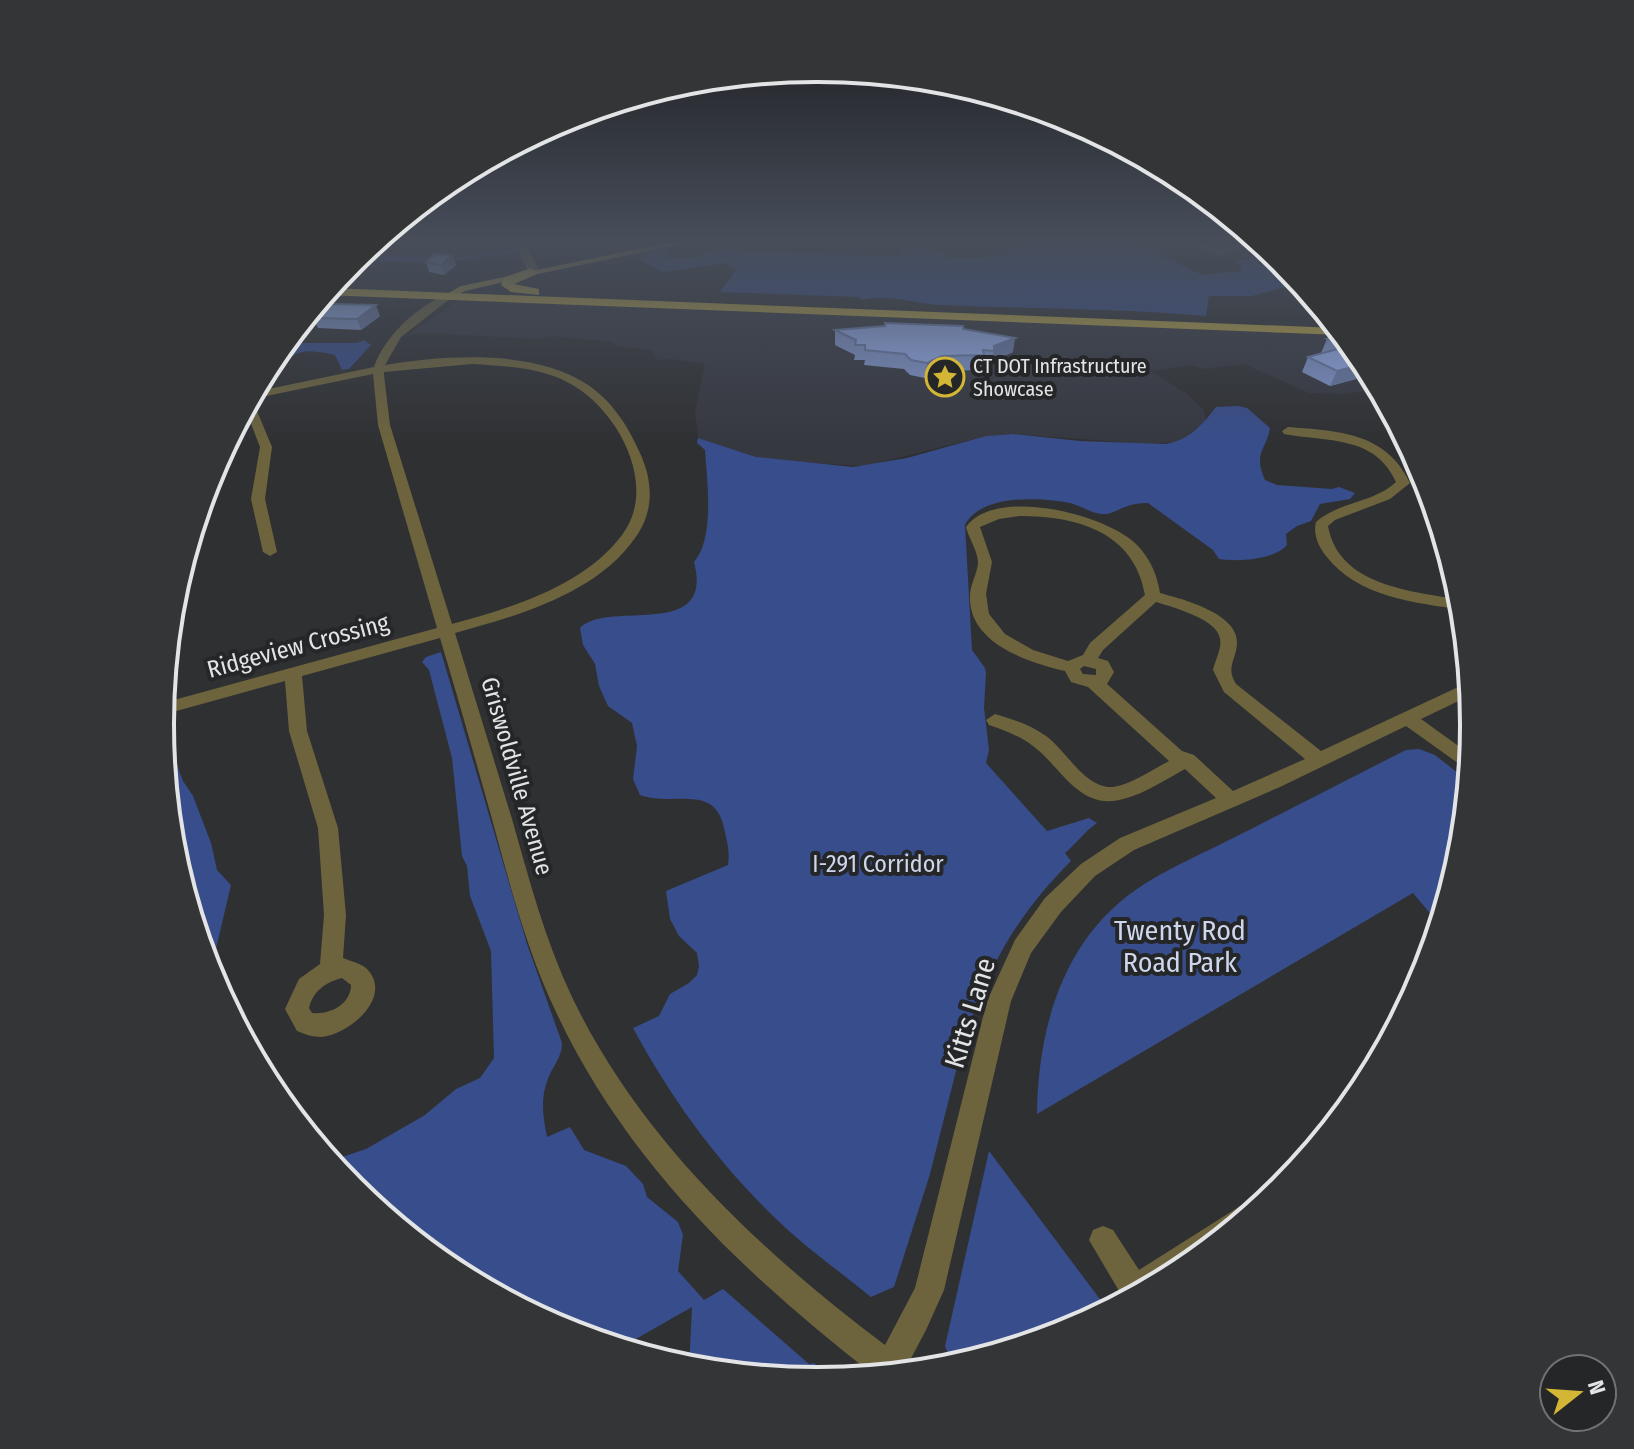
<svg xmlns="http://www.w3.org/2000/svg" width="1634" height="1449" font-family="'Fira Sans Condensed',sans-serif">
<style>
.built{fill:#363840}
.green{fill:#384d8b}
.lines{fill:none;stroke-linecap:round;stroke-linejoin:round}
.minor{fill:#6d643e;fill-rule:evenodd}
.major{fill:#a99544;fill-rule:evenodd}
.highway{fill:#c1a944;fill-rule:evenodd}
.wall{fill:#8297cf}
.shaded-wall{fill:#6a7ba9}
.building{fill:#97b0f1;stroke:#6a7ba9;stroke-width:2}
.labels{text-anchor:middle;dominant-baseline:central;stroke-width:8;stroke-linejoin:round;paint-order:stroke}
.far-poi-label{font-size:20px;fill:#e3e4e5;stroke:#252628;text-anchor:start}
.street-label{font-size:24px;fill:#e3e4e5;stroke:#252628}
.park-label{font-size:24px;fill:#ced6eb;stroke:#252628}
.near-park-label{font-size:28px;fill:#ced6eb;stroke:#252628}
.near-street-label{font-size:28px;fill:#e3e4e5;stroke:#252628}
.rim{fill:none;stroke:#e3e4e5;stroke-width:4}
</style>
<rect width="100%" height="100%" fill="#2f3032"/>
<path class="built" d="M373 243H513L517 250 462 257 359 255Z
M484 301 1342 334 1363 360 1378 389 1343 394 1309 393 1244 364 1204 369 1192 365 1150 371 1186 393 1204 410 1206 422 1177 442 1148 444 1013 434 986 436 865 466 784 461 756 457 698 438 695 412 705 364 672 359 657 360 651 350 615 346 613 342 551 336 539 339 427 333 407 335 457 302Z"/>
<path class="green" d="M1024 243H1133L1155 251 1164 250 1160 253 1164 257 1202 275 1240 271 1242 266 1235 259 1245 260 1267 249 1277 257 1256 263 1276 272 1290 271 1300 283 1252 296H1209L1206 316C1119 308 1029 309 941 305 914 304 888 293 862 300L859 297 720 292 736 270 727 263 663 272 638 258 641 254 664 248 669 258C693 261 703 254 717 247L731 250 897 256 902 253 899 247 905 245 949 253V258C973 258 1005 259 1024 243Z
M517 250C508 258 498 254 487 256 448 264 409 262 368 261L357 262 342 273 359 255 462 257Z
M293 334 300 335 290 337 294 343H357L364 340 371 345 349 369 342 370 335 355C324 353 310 349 299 353 288 357 284 360 272 359Z
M1238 406 1247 408 1270 428C1266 451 1253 452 1265 480L1277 485 1332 489 1339 487 1355 493 1350 499 1320 504 1311 521 1297 526 1286 534 1287 545C1274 560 1238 562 1219 559L1213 550 1148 503C1127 502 1117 513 1106 514 1093 515 1083 506 1070 503 1042 497 980 494 965 525L972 650 985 668 986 673 984 708 989 750 986 763 1047 831 1089 818 1097 823C1084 832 1077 843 1065 853L1071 861C1026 906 996 952 974 1012 966 1032 967 1052 956 1071L930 1174 894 1287 871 1297C838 1270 802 1245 772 1215 715 1159 671 1098 633 1028L659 1016 670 994 689 983 697 975 699 966 697 953 679 936 670 919 666 891 728 865C730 851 727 842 724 828 715 783 673 807 640 795L633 779 637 746 632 723 608 706 599 686 595 664 583 645 580 628C609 599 715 642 694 562 715 538 707 480 705 450L697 443 698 438 756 457 853 467 907 458 986 436 1013 434 1080 441 1166 444C1189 440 1203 424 1216 407Z
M441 652 527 944 562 1043C562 1058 553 1065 548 1079 540 1098 543 1117 547 1137L570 1127 584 1150 626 1166 643 1184 647 1197 678 1222 683 1235 678 1271 704 1300 723 1289 809 1364 814 1363 835 1379 817 1381 689 1368 692 1307 620 1348 565 1331 452 1270 352 1188 333 1165 339 1158 366 1149 425 1115 456 1089 480 1078 494 1058 491 951 470 896 467 866 462 856 452 758 429 670 422 662 426 657Z
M171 727V749L183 781 193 796 211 843 217 870 231 885 215 953 208 967 173 852 161 730Z
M1419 749 1435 755 1468 781 1457 867 1451 870 1454 874 1439 924 1413 893 1037 1114C1038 1024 1065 933 1146 883 1173 866 1204 853 1233 838 1291 809 1348 779 1406 750Z
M989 1151 1108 1310 1068 1331 953 1366 945 1346Z"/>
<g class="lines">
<path class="minor" d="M515 243H524L541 273 527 269Z
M1186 243H1200L1220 250 1233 243H1245L1221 256Z
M448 293 451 294V298L401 337 385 365C445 355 536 349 588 385 612 401 628 426 639 451 653 480 655 511 635 538 596 594 517 616 455 633 474 695 493 757 512 819 529 879 545 940 572 997 640 1139 760 1251 885 1345L915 1288 987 1001 1015 940 1045 898 1081 864 1120 838 1216 798 1185 769C1163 781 1137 799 1112 801 1076 804 1058 764 1033 746 1020 736 1004 730 989 725L986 720 995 714C1012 719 1031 725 1046 736 1066 750 1085 789 1113 787 1132 784 1152 770 1169 761L1088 687 1071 682 1065 671C1027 662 967 643 970 594 971 583 977 574 978 563 978 551 969 539 966 527 995 486 1105 514 1136 544 1150 558 1157 574 1160 593 1182 599 1237 613 1237 642 1237 659 1225 667 1236 684L1321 751 1469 682 1471 695 1421 719 1471 755 1469 771 1406 726 1280 787 1134 850 1095 876 1061 912 1031 953 1011 1001 944 1290 926 1330 908 1364 911 1372 874 1375C746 1276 627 1163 557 1014 527 952 510 885 492 819 475 758 458 698 440 638L302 676 307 731 338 828 346 915 343 958C350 961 360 963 366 968 395 996 349 1035 321 1037 313 1037 304 1034 297 1031L285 1009 299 979 320 964 324 915 318 828 289 731 285 681 162 715 163 703 437 628 378 425 373 374 252 399 272 447 265 499 277 552 270 556 263 552 251 499 260 447 245 408 254 392 374 367C385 335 417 307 448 293ZM472 364C503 366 538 367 567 382 616 406 660 485 622 535 584 586 511 608 452 624L390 425 384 375V372ZM1019 516C1076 516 1134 531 1145 595L1090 643 1083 655 1068 661 1033 650 1005 634 989 614 986 594 992 562 980 527 999 519ZM1156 602C1172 607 1218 619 1220 639 1222 649 1215 660 1213 670L1224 692 1305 759 1233 791 1194 755 1182 751 1107 684 1114 672 1108 661 1098 658 1103 650ZM1084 666 1096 669V675L1083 674 1080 669ZM342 978 351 985C351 1004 330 1015 312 1013L309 1008C313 991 326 982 342 978Z
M1288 427C1338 431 1386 432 1410 483L1390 499 1335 520 1328 526C1339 587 1413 591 1461 600L1462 610C1414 602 1359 598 1326 556 1318 546 1313 534 1316 522 1340 501 1374 503 1396 482 1375 435 1327 442 1284 434L1282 431Z
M1256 1196 1266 1201 1181 1271 1125 1301 1089 1240 1093 1230 1103 1226 1113 1230 1139 1270Z"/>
<path class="major" d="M665 243H686L538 274 465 291 448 299 443 296 461 286Z"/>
<path class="highway" d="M531 268 537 272 535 275 514 284 539 289V295L511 292 501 285 505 277Z
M330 288 1337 328 1343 335 324 295Z"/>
</g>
<path class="wall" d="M426 262 456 265 444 275 429 272Z
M380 316 361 330 318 328 313 318Z
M963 329 1013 352 993 361 992 366 982 365V370L940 371 925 378 910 375 904 369 864 365 865 360H854L855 355 835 345V330Z
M1343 335 1358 374 1356 379 1330 386 1302 372 1308 357 1321 353 1327 339Z"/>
<path class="shaded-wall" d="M453 255 456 265 444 275 441 265Z
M376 305 380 316 361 330 357 319Z
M1015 338 1013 352 993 361 994 346Z
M942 356 940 371 925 378 927 363Z
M1363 360 1369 370 1358 374 1356 379 1330 386 1337 371Z"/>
<path class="building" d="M434 254 453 255 441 265 426 262Z
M330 304 376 305 357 319 313 318Z
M885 323 963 326V329L1015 338 994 346V351L983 350 984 355 942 356 927 363 911 360 905 354 865 350V345H855L856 340 835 330 885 326Z
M1343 335 1363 360 1358 361 1363 364 1337 371 1308 357 1345 347 1327 339Z"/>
<linearGradient id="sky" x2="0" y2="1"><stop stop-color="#1a1a1c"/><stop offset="0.54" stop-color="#474e5a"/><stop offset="1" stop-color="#474e5a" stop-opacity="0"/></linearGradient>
<rect width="1634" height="446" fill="url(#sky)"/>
<defs>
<symbol id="sight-ring" viewBox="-11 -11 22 22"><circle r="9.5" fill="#252628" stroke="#d3b635" stroke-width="1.5"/><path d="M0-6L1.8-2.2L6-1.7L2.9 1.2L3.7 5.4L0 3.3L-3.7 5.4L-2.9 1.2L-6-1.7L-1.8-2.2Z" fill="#d3b635"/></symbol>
</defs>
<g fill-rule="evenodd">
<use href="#sight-ring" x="923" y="355" width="44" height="44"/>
</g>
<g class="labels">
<g class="far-poi-label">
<text x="973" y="366">CT DOT Infrastructure<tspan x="973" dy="23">Showcase</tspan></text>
</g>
<g class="street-label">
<text transform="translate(298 646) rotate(-15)">Ridgeview Crossing</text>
<text transform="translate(517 776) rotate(74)">Griswoldville Avenue</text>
</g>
<g class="park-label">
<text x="878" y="864">I-291 Corridor</text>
</g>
<g class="near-park-label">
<text x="1180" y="930">Twenty Rod<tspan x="1180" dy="32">Road Park</tspan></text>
</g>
<g class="near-street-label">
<text transform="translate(970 1013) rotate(-73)">Kitts Lane</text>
</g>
</g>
<path d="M0 0H1634V1449H0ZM816 82H818A642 642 0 0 1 1460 724V725A642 642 0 0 1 818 1367H816A642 642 0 0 1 174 725V724A642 642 0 0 1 816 82Z" fill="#343537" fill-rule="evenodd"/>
<path class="rim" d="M816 82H818A642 642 0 0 1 1460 724V725A642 642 0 0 1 818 1367H816A642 642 0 0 1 174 725V724A642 642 0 0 1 816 82Z"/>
<g transform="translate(1578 1393) rotate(73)"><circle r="38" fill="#252628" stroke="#717274" stroke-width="2"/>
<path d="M0-6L14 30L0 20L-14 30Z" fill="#d3b635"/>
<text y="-12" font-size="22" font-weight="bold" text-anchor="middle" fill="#e3e4e5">N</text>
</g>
</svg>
